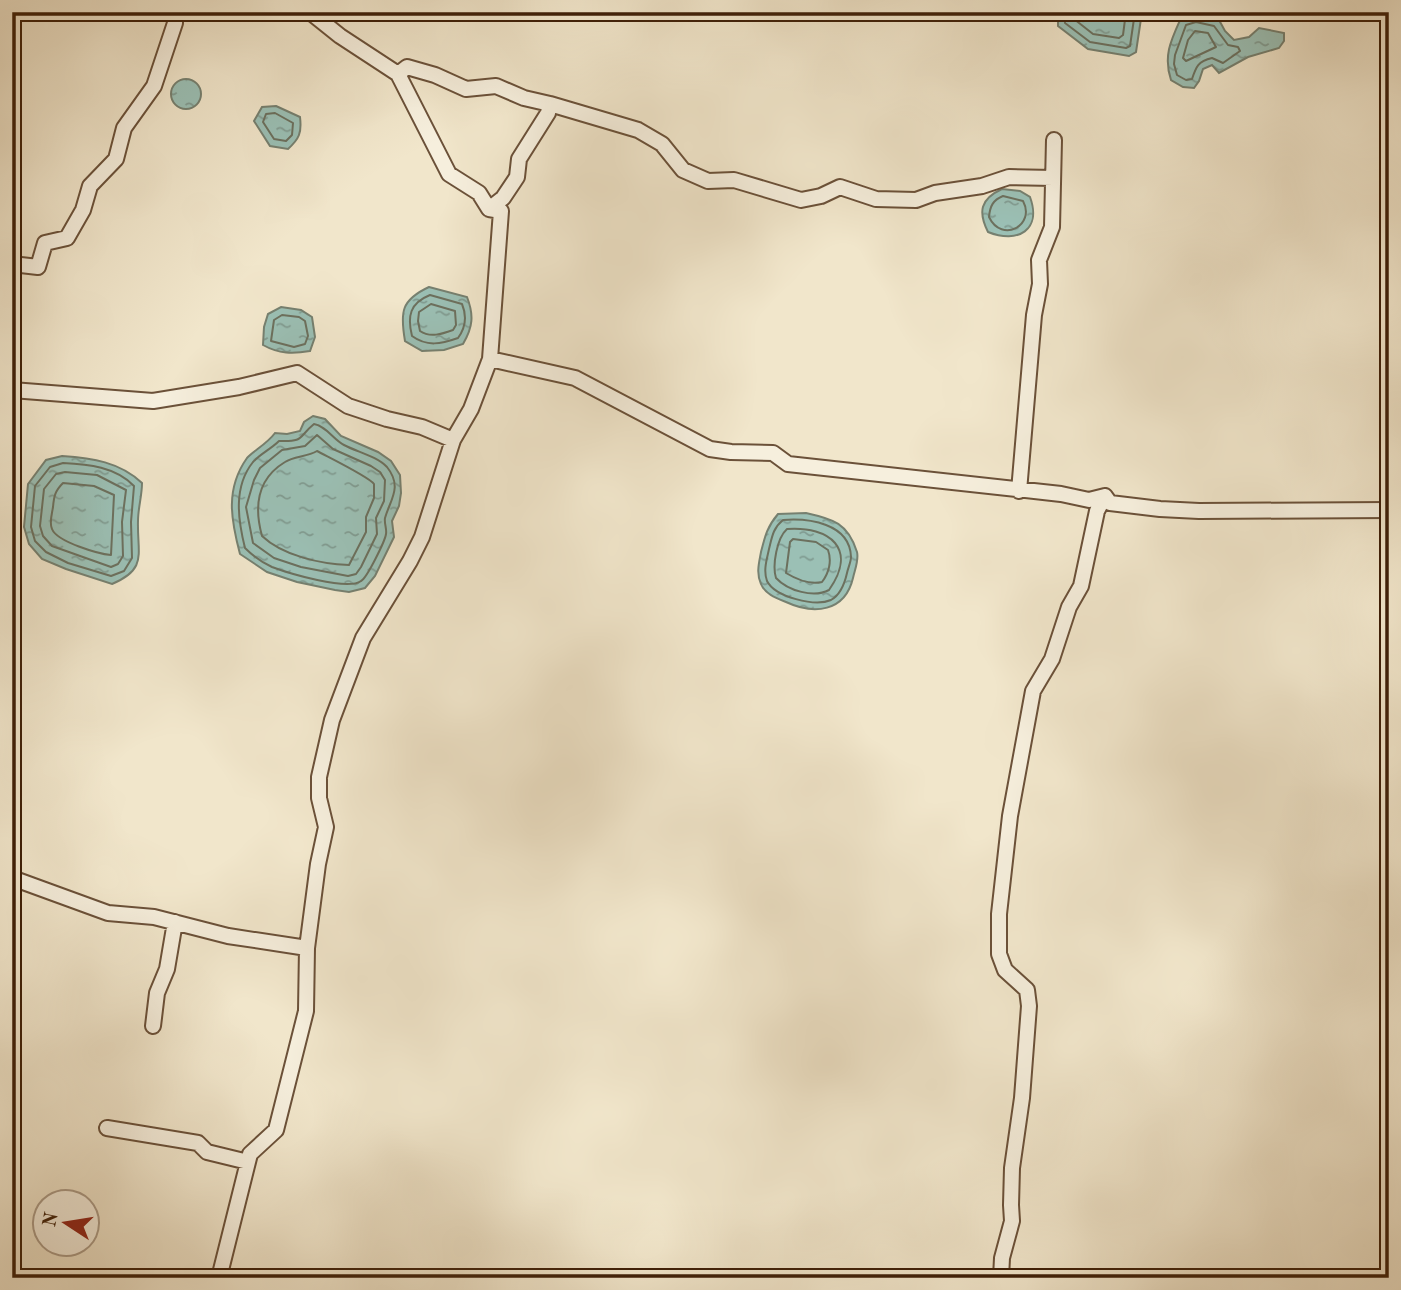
<svg xmlns="http://www.w3.org/2000/svg" width="1401" height="1290" font-family="'Old Standard TT',serif">
<style>
.water{fill:url(#water-ripples);stroke:#768070;stroke-width:2}
.lines{fill:none;stroke-linecap:round;stroke-linejoin:round}
.shore{stroke:#6c705e;stroke-width:2}
.minor-casing{stroke:#6b5139;stroke-width:18}
.minor{stroke:#f6efdd;stroke-width:14}
</style>
<defs>
<pattern id="water-ripples" width="26" height="14" patternUnits="userSpaceOnUse" patternTransform="scale(1.75)"><rect width="26" height="14" fill="#9bc0b5"/><path d="M2 4q2-2 4 0t4 0M15 11q2-2 4 0t4 0" fill="none" stroke="#809b91"/></pattern>
</defs>
<rect width="100%" height="100%" fill="#f1e6cb"/>
<filter id="stains"><feTurbulence type="fractalNoise" baseFrequency=".00286" numOctaves="4"/><feColorMatrix values="0 0 0 0 .2 0 0 0 0 .09 0 0 0 0 .02 0 0 0 .5 -.17"/></filter>
<radialGradient id="worn" r=".72"><stop offset=".6" stop-color="#630" stop-opacity="0"/><stop offset="1" stop-color="#630" stop-opacity=".3"/></radialGradient>
<path class="water" d="M1058 12H1142L1136 52 1129 56 1088 49 1058 26Z
M1192 15 1219 20 1225 31 1234 40 1249 37 1259 28 1284 33V41L1279 48 1248 57 1219 73 1212 65 1203 69 1199 81 1194 88 1183 87 1171 80C1163 56 1171 40 1181 18Z
M171 94a15 15 0 1 1 30 0a15 15 0 1 1-30 0Z
M276 106 300 117C302 133 299 139 288 149L270 146 254 121 262 107Z
M1002 189 1020 191 1030 197C1042 230 1018 244 988 232 978 212 980 199 1002 189Z
M429 287 467 297C474 315 473 327 463 344L444 350 422 351 405 341C400 312 401 300 429 287Z
M281 307 301 310 312 317 315 337 310 351C293 354 279 354 263 345L264 327 268 314Z
M313 416 325 419 341 436 378 452 391 461 400 475 401 493 399 506 392 521 394 537 375 576 365 588 349 592 335 590 297 582 267 572 240 554C231 520 225 489 247 458 253 451 267 444 275 433L287 434 300 431 304 422Z
M62 456C92 458 120 462 142 483 142 496 138 508 138 521 137 554 148 569 112 584L66 569 42 559 29 544 24 527 28 484 46 460Z
M806 513C833 519 848 523 857 552 859 560 855 569 853 578 845 612 814 615 786 602 776 598 765 594 761 584 756 573 759 563 761 552 765 536 767 527 778 514Z"/>
<g class="lines">
<path class="shore" d="M1064 12 1065 23 1090 42 1126 48 1130 46 1135 12
M1073 12 1074 19 1093 34 1119 38 1123 35 1126 12
M1196 22 1214 26 1228 45 1238 47 1240 51 1223 63 1212 58C1198 61 1196 67 1192 79L1186 80 1177 75 1174 64 1175 55 1186 25Z
M1195 31 1208 33 1216 47 1186 61 1183 58 1188 40Z
M275 113 293 123 292 135 286 141 274 139 263 122 266 114Z
M1003 196 1023 201C1036 225 1002 244 989 217 990 206 993 200 1003 196Z
M430 295 462 304C467 316 466 327 458 338 441 344 427 347 412 336 407 316 410 303 430 295Z
M431 304 455 311 456 325 453 330C442 334 430 338 420 331L418 321 419 312Z
M282 315 299 317 305 321 308 336 305 344 294 347 271 341 274 320Z
M314 424C326 426 333 439 344 445 357 452 377 456 387 467 403 487 390 500 385 518 384 523 387 529 386 534 385 541 367 578 361 581 347 591 288 573 272 567 263 563 252 555 245 548 238 520 233 487 253 462 260 454 271 449 279 441 305 442 298 437 314 424Z
M317 435 333 449 371 466 380 472 385 480 384 501 376 518 377 534 361 567 356 574 348 576 301 567 274 558 253 543 246 507 254 480 260 468 282 450 305 446Z
M317 451C328 457 369 477 374 484V498L366 517V532L349 565C321 564 283 556 262 536 254 507 257 479 285 462 294 456 307 457 317 451Z
M63 463C88 464 116 467 134 486L131 522 132 558 124 571 111 576 68 563 46 552 35 541 31 527 35 486 50 467Z
M65 472 97 475 126 490 122 522 123 556 118 564 111 567 52 546 43 536 40 526 44 489 56 474Z
M63 483 94 486 114 495 111 555C99 554 57 542 52 529 49 523 52 514 53 507 54 496 55 491 63 483Z
M783 520C808 518 850 523 851 557 851 562 848 568 847 573 845 582 840 595 831 600 815 607 775 597 767 581 763 570 767 559 769 549 772 537 773 528 783 520Z
M787 529C830 526 858 549 829 590 814 598 788 591 776 578 772 565 777 538 787 529Z
M793 539 816 542 828 550C832 561 829 573 822 582 810 585 796 579 786 573L790 542Z"/>
<defs>
<path id="minor" d="M398 74 407 67 435 75 466 89 496 86 524 98 550 104 548 113 519 159 517 177 503 198 489 209
M550 104 638 130 662 144 683 170 708 181 734 180 801 200 821 196 840 187 876 199 916 200 935 193 982 186 1009 177 1053 178
M12 264 38 267 45 243 67 238 83 210 90 186 116 159 124 128 154 86 175 23V12
M490 359 575 378 710 449 731 452 773 453 788 464 1061 494 1089 500 1105 496 1110 503 1160 509 1199 511 1389 510
M12 390 153 401 239 387 297 373 348 406 387 419 422 427 453 440
M1019 491 1034 315 1040 284 1039 260 1052 227 1054 140
M12 878 108 913 154 917 228 936 307 948
M153 1026 157 993 167 969 175 922
M107 1128 198 1143 207 1152 248 1162
M219 1278 250 1154 276 1130 306 1011 307 948 318 864 326 827 319 798V777L332 720 363 638 410 561 422 537 453 440 471 409 490 359 501 211 489 209 479 193 449 174 398 74 340 36 310 12
M1001 1278 1002 1258 1012 1221 1011 1205 1012 1168 1022 1098 1029 1006 1027 990 1005 970 999 954V914L1010 816 1033 691 1052 659 1069 607 1081 586 1097 511 1105 496"/>
</defs>
<use href="#minor" class="minor-casing"/>
<use href="#minor" class="minor"/>
</g>
<rect width="1401" height="1290" fill="none" stroke="#f1e6cb" stroke-width="42"/>
<rect x="14" y="14" width="1373" height="1262" fill="none" stroke="#3e1f08" stroke-width="3.5"/>
<rect x="21" y="21" width="1359" height="1248" fill="none" stroke="#3e1f08" stroke-width="2"/>
<g transform="translate(66 1223) rotate(282)"><circle r="33" fill="#f6efdd" stroke="#ac9c88" stroke-width="2"/>
<path d="M0-5L12 26L0 18L-12 26Z" fill="#8f2418"/>
<text y="-10" font-size="19" font-weight="bold" text-anchor="middle" fill="#3e1f08">N</text>
</g>
<rect width="100%" height="100%" filter="url(#stains)"/>
<rect width="100%" height="100%" fill="url(#worn)"/>
</svg>
